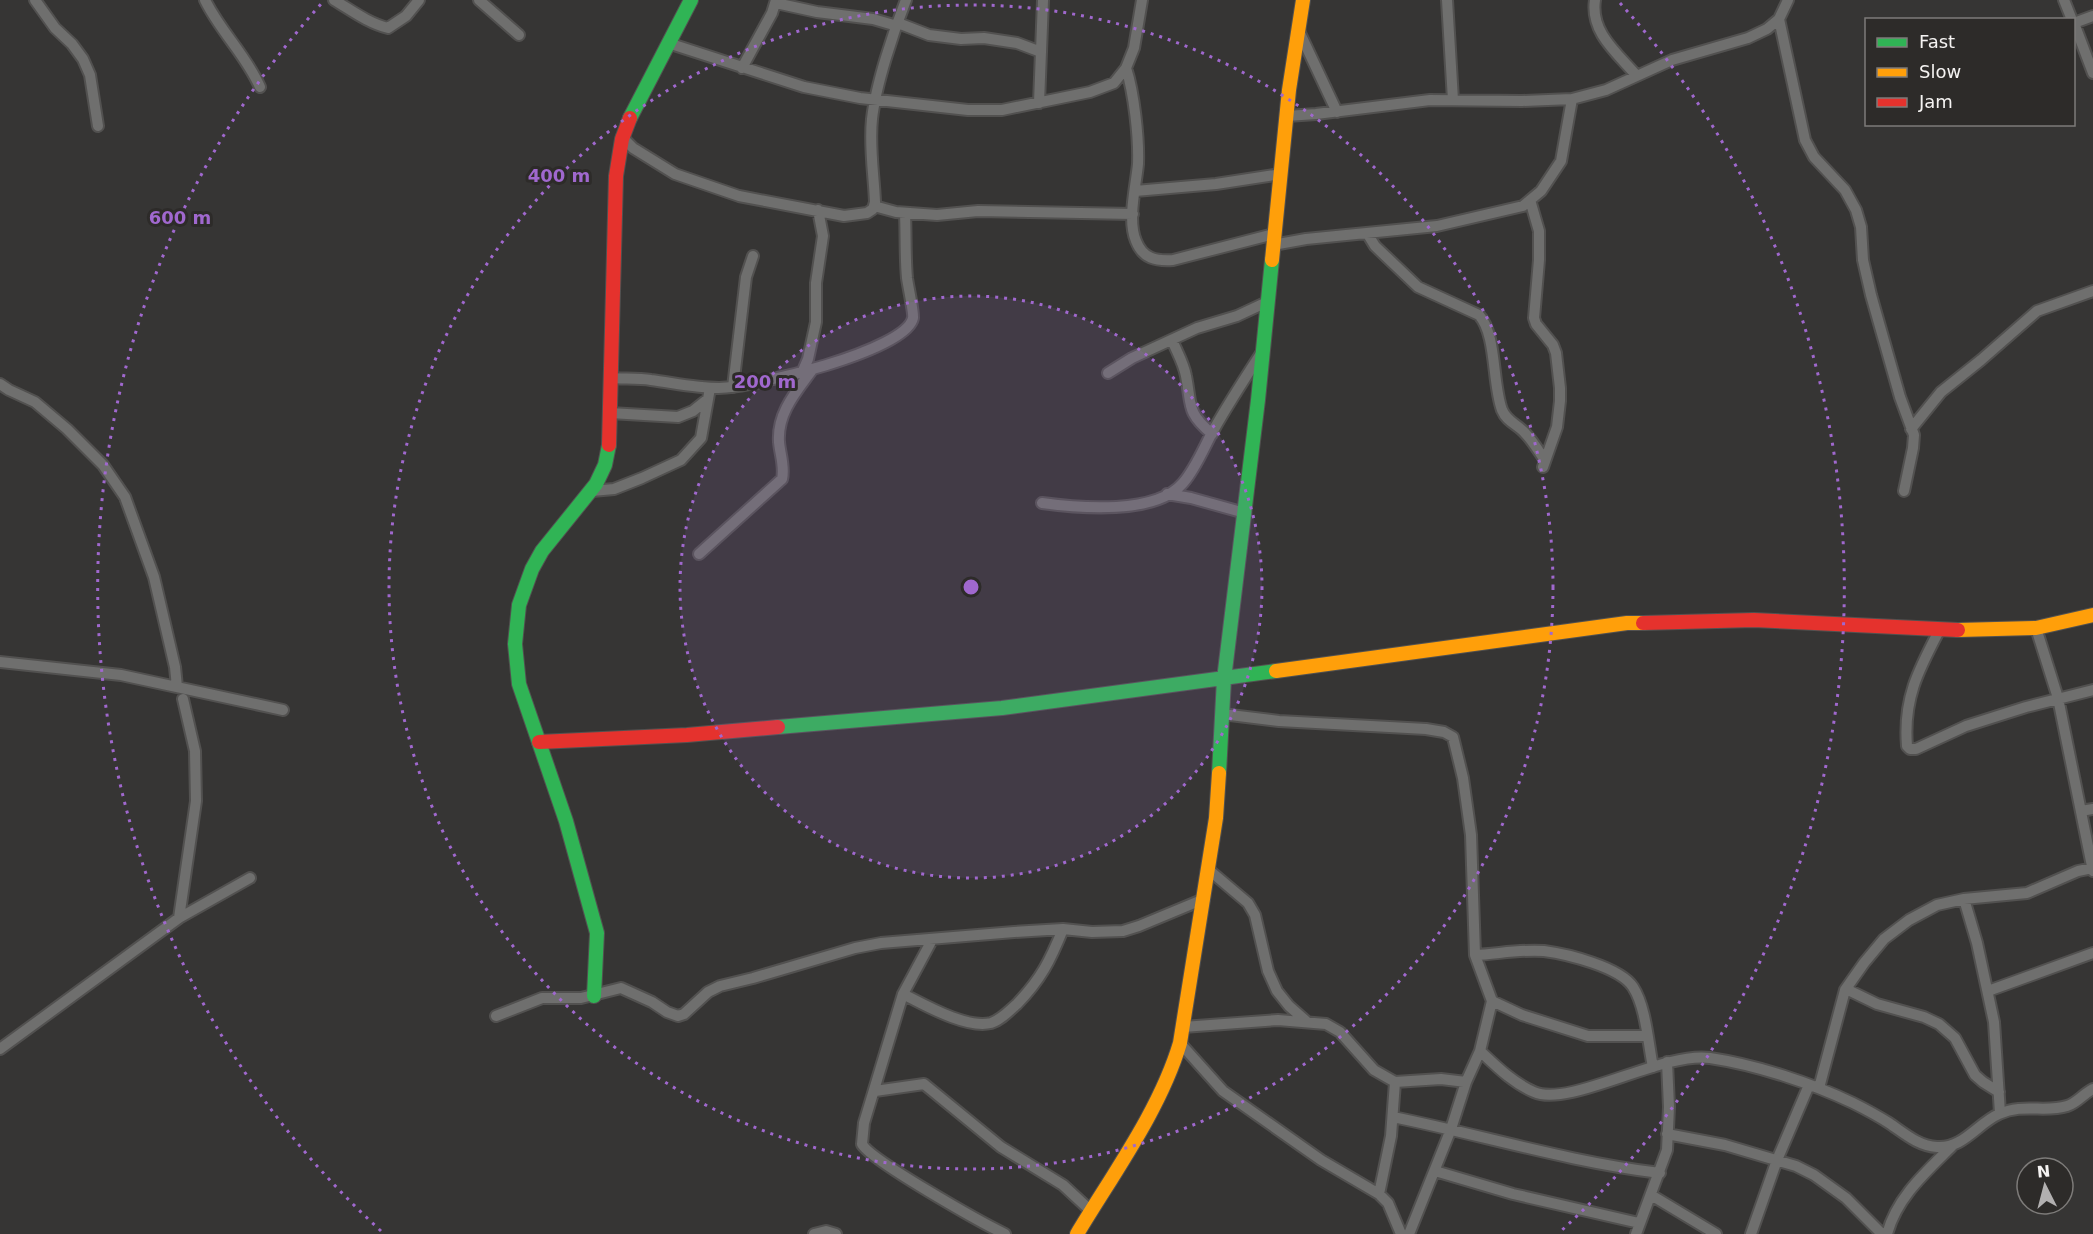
<svg xmlns="http://www.w3.org/2000/svg" width="2093" height="1234" font-family="'DejaVu Sans',sans-serif">
<style>
.lines{fill:none;stroke-linecap:round;stroke-linejoin:round}
.street-casing{stroke:#525150;stroke-width:14}
.fast-casing{stroke:#525150;stroke-width:16}
.slow-casing{stroke:#525150;stroke-width:16}
.jam-casing{stroke:#525150;stroke-width:16}
.street{stroke:#6f6f6e;stroke-width:10}
.fast{stroke:#30b455;stroke-width:14}
.slow{stroke:#ff9f0a;stroke-width:14}
.jam{stroke:#e5322d;stroke-width:14}
.ring{fill:none;stroke:#a068ce;stroke-width:3;stroke-dasharray:3 6}
.centre{fill:#a068ce;stroke:#2d2b29;stroke-width:3}
.ring-label{font-size:18px;text-anchor:middle;font-weight:bold;fill:#a068ce;stroke:#2d2b29;stroke-width:6;stroke-linejoin:round;paint-order:stroke}
</style>
<rect width="100%" height="100%" fill="#363534"/>
<g class="lines">
<defs>
<path id="street" d="M35 0 55 28 72 44 83 59 90 75 98 126
M205 0C220 31 246 55 260 87
M334 0C351 10 368 23 388 28L406 16 419 0
M479 0 519 35
M1447 0 1453 100
M1595 0C1590 32 1617 53 1636 75
M2064 0 2072 20
M776 3 817 12 873 19 897 26
M1779 19 1805 140 1814 157 1845 190 1856 210 1861 227 1863 260 1871 295 1900 397 1914 435 1913 448 1904 491
M898 23 929 35 961 39 984 38 1017 43 1041 52
M2074 23 2093 73
M2074 23 2093 16
M1298 29 1337 112
M668 43 804 87 860 98 968 110H1002L1090 92 1114 83 1126 68 1134 48 1142 0
M742 68 772 13 776 0
M1126 68C1134 93 1139 137 1138 164 1136 186 1127 220 1136 241 1143 259 1156 261 1173 260L1274 234
M1039 103 1043 0
M1287 116 1316 114 1430 100 1522 101 1572 99 1606 90 1672 60 1748 38 1767 29 1779 19 1788 0
M622 137 633 148 675 174 739 196 844 216 867 213 873 209 875 202C874 175 869 147 872 119 876 84 893 33 906 0
M1135 191 1216 184 1281 174
M1530 200 1539 231V260L1534 318 1536 324 1553 345 1556 353 1560 388V401L1557 427 1543 467
M874 206 896 212 937 215 978 211 1133 214
M1367 233 1375 246 1418 287 1479 315C1497 335 1492 383 1502 410 1507 422 1517 424 1525 433 1532 440 1538 450 1544 459
M1273 245 1306 239 1437 226 1523 206 1541 191 1561 161 1572 99
M1172 340C1177 352 1184 364 1186 376 1192 406 1186 412 1212 434
M802 373 808 359 816 322V283L823 236 818 210
M1108 373 1132 358 1197 328 1237 316 1267 302
M610 378C624 379 638 378 651 380 674 383 696 388 719 388 751 388 906 351 913 318 914 313 908 286 907 278 905 256 906 235 905 214
M0 384 9 390 35 402 67 429 103 465 125 497 154 577 175 667 177 687
M733 387 746 277 753 256
M610 413 678 417 693 411 708 399
M1911 429 1941 392 1981 360 2037 311 2093 291
M592 491 614 489 642 478 681 460 701 438 710 388
M1167 494 1191 498 1245 513
M1042 503C1079 508 1156 515 1183 483 1196 468 1204 447 1213 431 1228 404 1245 378 1262 352
M699 554 782 479C785 467 780 454 779 442 777 413 796 392 812 370
M2036 628 2058 698 2093 871
M1940 629C1919 669 1903 698 1907 746L1910 749H1916L1966 726 2026 707 2093 690
M0 662 121 675 283 710
M1222 714 1279 721 1426 729 1444 732 1453 737 1463 778 1471 835 1475 955 1492 1001 1480 1051 1466 1082 1451 1129 1409 1234
M2081 811 2093 809
M1209 870 1248 903 1255 915 1268 971 1277 991 1289 1006 1306 1021
M1964 899 1977 943 1994 1022 2000 1113
M179 918 196 801 195 751 183 699
M932 940 903 994 864 1123 862 1144C870 1160 982 1223 1005 1234
M1475 955C1497 954 1522 949 1544 951 1567 954 1620 967 1633 987 1646 1007 1648 1043 1653 1067
M1846 989 1877 1004 1924 1017 1939 1024 1955 1038 1975 1075 1983 1082 1999 1092
M1988 991 2093 953
M903 994C925 1005 966 1029 991 1023 1001 1020 1009 1011 1017 1004 1041 979 1050 961 1063 929
M1492 1001 1522 1015 1588 1036H1646
M496 1016 542 998H581L621 988 652 1002 667 1012 678 1016 684 1014 708 992 720 986 753 978 855 948 881 943 1014 932 1063 929 1092 932 1123 931 1139 926 1204 899
M1183 1027 1278 1020 1326 1024 1340 1032 1374 1070 1395 1082 1441 1079 1466 1082
M1180 1043 1223 1091 1321 1160 1379 1194 1388 1203 1401 1234
M0 1049 179 918 250 878
M1480 1051C1496 1066 1513 1083 1534 1092 1570 1108 1663 1051 1710 1058 1757 1065 1811 1083 1853 1103 1865 1109 1878 1116 1889 1123 1904 1133 1918 1146 1937 1147 1963 1149 1978 1123 1999 1114 2023 1103 2045 1113 2067 1106 2077 1103 2083 1094 2093 1089
M1819 1088 1845 990 1864 963 1884 939 1909 920 1937 905 1964 899 2027 893 2078 871 2093 868
M875 1091 924 1084 1001 1147 1063 1185 1091 1211
M1393 1117C1482 1135 1569 1162 1660 1173
M1667 1134 1725 1145 1796 1166 1814 1175 1846 1198 1882 1234
M1435 1171 1513 1194 1639 1223
M1379 1194 1391 1136 1395 1082
M1651 1195 1716 1234
M814 1234 826 1231 836 1234
M1636 1234 1667 1150 1669 1107 1667 1062
M1751 1234 1777 1160 1809 1085
M1887 1234C1897 1197 1926 1172 1952 1146"/>
<path id="fast" d="M630 118 691 0
M778 727 1002 708 1276 671
M1219 773 1224 679 1258 400 1272 260
M594 996 597 933 566 821 519 684 515 644 519 605 532 569 542 551 596 484 605 465 609 445"/>
<path id="slow" d="M1272 260 1289 90 1303 0
M1958 630 2036 628 2093 615
M1276 671 1627 623H1643
M1077 1234C1113 1174 1160 1110 1180 1043L1216 818 1219 773"/>
<path id="jam" d="M609 445 616 176 622 139 630 118
M1643 623 1754 620 1958 630
M539 742 687 735 778 727"/>
</defs>
<use href="#street" class="street-casing"/>
<use href="#fast" class="fast-casing"/>
<use href="#slow" class="slow-casing"/>
<use href="#jam" class="jam-casing"/>
<use href="#street" class="street"/>
<use href="#fast" class="fast"/>
<use href="#slow" class="slow"/>
<use href="#jam" class="jam"/>
</g>
<circle cx="971" cy="587" r="291" fill="#a068ce" fill-opacity=".12"/>
<g class="ring">
<circle cx="971" cy="587" r="291"/>
<circle cx="971" cy="587" r="582"/>
<path d="M381 1231A873 873 0 0 1 322 3M1620 3A873 873 0 0 1 1561 1231"/>
</g>
<circle cx="971" cy="587" r="9" class="centre"/>
<g class="ring-label">
<text x="559" y="182">400 m</text>
<text x="180" y="224">600 m</text>
<text x="765" y="388">200 m</text>
</g>
<rect x="1865" y="18" width="210" height="108" fill="#2d2b29" stroke="#7d7b79" stroke-width="1.5"/>
<rect x="1877" y="38" width="30" height="9" fill="#30b455" stroke="#7d7b79" stroke-width="1.5"/>
<text x="1919" y="48" font-size="18" fill="#f5f3f2">Fast</text>
<rect x="1877" y="68" width="30" height="9" fill="#ff9f0a" stroke="#7d7b79" stroke-width="1.5"/>
<text x="1919" y="78" font-size="18" fill="#f5f3f2">Slow</text>
<rect x="1877" y="98" width="30" height="9" fill="#e5322d" stroke="#7d7b79" stroke-width="1.5"/>
<text x="1919" y="108" font-size="18" fill="#f5f3f2">Jam</text>
<g transform="translate(2045 1186) rotate(354)"><circle r="28" fill="#2d2b29" stroke="#7d7b79" stroke-width="1.5"/>
<path d="M0-4.5L10 22L0 15L-10 22Z" fill="#b2b0b0"/>
<text y="-9" font-size="16" font-weight="bold" text-anchor="middle" fill="#f5f3f2">N</text>
</g>
</svg>
